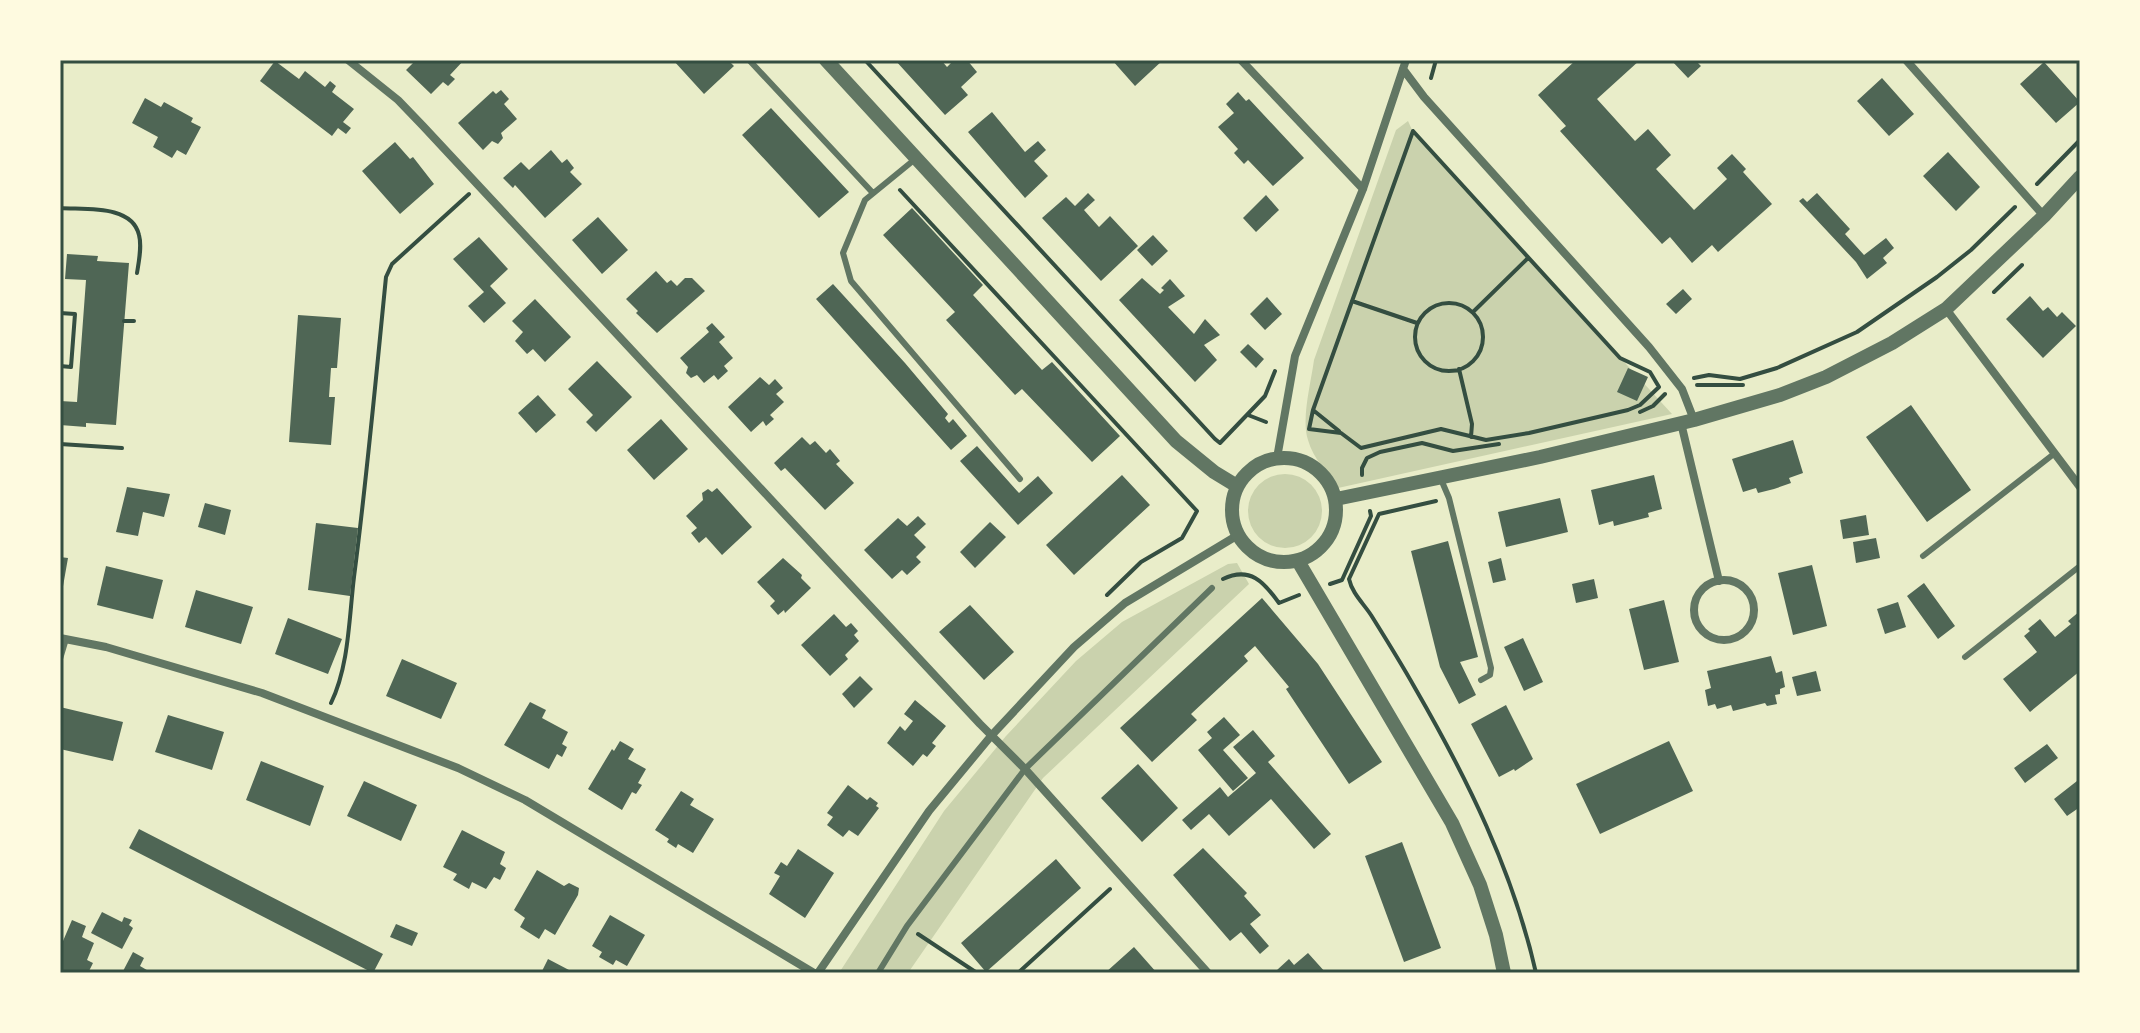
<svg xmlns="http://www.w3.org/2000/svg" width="2140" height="1033" font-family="'Space Grotesk',sans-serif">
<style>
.green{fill:#cad2ad}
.building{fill:#4f6655}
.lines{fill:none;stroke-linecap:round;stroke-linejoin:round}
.path{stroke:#344e41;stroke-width:4}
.service{stroke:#617663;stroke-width:6}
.minor{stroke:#617663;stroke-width:8}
.tertiary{stroke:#617663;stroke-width:14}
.neatline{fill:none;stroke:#344e41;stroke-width:3}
</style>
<rect width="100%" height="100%" fill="#e9edc9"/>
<path class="green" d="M1408 121 1413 132 1672 414 1338 488C1328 474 1313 458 1308 440 1301 419 1311 383 1314 360L1396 130Z
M1248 511a37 37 0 1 1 74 0a37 37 0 1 1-74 0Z
M1237 563 1249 584 1043 778 908 973H839L944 811 1006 736 1076 661 1122 622 1228 564Z"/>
<path class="building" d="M416 60H464L450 75 455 79 448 86 443 82 431 94 406 70Z
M673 60H728L734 66 704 94Z
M895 60H941L947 67 954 60H967L977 72 961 87 968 95 945 115Z
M1112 60H1163L1135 86Z
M1576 60H1640L1597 99 1635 141 1648 129 1671 155 1656 169 1694 210 1727 179 1717 168 1732 154 1746 169 1743 172 1772 204 1718 252 1712 245 1692 263 1670 237 1662 244 1560 131 1566 126 1538 95Z
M1671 60H1695L1701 66 1688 78Z
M275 61 299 79 305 71 325 87 330 81 336 86 332 92 354 109 343 122 351 128 346 134 338 128 332 136 260 81Z
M2044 62 2080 102 2056 123 2020 84Z
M1882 78 1914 114 1889 136 1857 101Z
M501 90 509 99 504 104 517 119 501 133 503 138 498 144 492 141 483 150 458 123 493 91 496 94Z
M1238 92 1246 101 1249 99 1304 158 1273 186 1248 160 1244 164 1234 153 1238 149 1218 127 1234 113 1226 104Z
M145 98 161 107 164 102 193 118 191 122 201 127 186 155 177 150 172 158 153 147 158 137 132 123Z
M771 108 849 192 819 218 742 135Z
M992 112 1025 152 1038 141 1046 150 1034 161 1048 176 1025 198 968 132Z
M395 142 410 159 413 157 434 184 400 214 362 171Z
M551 150 562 163 567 159 574 168 570 172 582 184 545 218 515 185 513 188 503 178 521 162 529 170Z
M1948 152 1980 187 1956 211 1923 176Z
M1088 193 1095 200 1084 210 1099 227 1110 216 1138 246 1101 281 1042 218 1066 197 1075 206Z
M1817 193 1850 229 1845 234 1864 255 1886 238 1894 248 1883 258 1887 263 1867 279 1856 262 1799 201 1803 198 1807 202Z
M1266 195 1279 210 1256 232 1243 218Z
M912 208 983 285 973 295 1042 370 1052 362 1120 436 1092 462 1022 389 1015 395 981 358 946 320 955 312 883 235Z
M598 217 628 250 602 274 572 240Z
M1153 235 1168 251 1152 266 1137 250Z
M479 237 508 269 490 286 506 303 484 323 468 306 484 292 453 259Z
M67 254 98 256 97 261 129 263 116 425 86 423V427L60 425V401L77 402 86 280 65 279Z
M656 271 667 283 671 280 677 286 685 278H692L705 291 657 333 636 313 638 311 626 299Z
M1142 278 1160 294 1164 290 1161 288 1170 279 1185 296 1168 307 1194 334 1205 319 1220 335 1204 345 1217 360 1195 382 1119 300Z
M833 284 905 363 948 414 945 418 949 423 953 419 967 436 951 450 816 299Z
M1683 289 1692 299 1676 314 1666 304Z
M2030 296 2043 311 2048 307 2057 317 2062 312 2076 326 2043 358 2006 319Z
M1267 297 1282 314 1265 330 1250 314Z
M535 299 571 337 545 362 533 349 527 354 515 341 523 332 512 321Z
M298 315 341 318 337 368H331L329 397H335L331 445 289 442Z
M712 323 725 337 719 342 733 358 724 366 728 371 718 380 714 375 704 383 697 375 691 378 686 373 688 367 680 358 709 332 706 328Z
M1248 344 1264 359 1256 368 1240 352Z
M597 361 632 397 596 432 586 422 593 415 568 389Z
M1628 368 1648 377 1637 401 1617 392Z
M760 377 769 385 775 379 783 388 776 394 784 402 770 415 774 419 766 426 763 421 751 432 728 407Z
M538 395 556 415 536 433 518 413Z
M1911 405 1971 490 1927 522 1866 437Z
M661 419 688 449 654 480 627 450Z
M802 437 810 445 815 441 826 453 830 449 840 461 836 464 854 483 825 510 785 468 781 471 774 463Z
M1793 440 1803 473 1789 478 1791 483 1774 489 1758 493 1756 488 1743 492 1732 459Z
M977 446 1019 493 1038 476 1053 493 1018 525 960 461Z
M1122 475 1150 505 1074 575 1046 545Z
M1654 475 1662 509 1648 513 1649 517 1614 526 1613 521 1599 525 1591 490Z
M127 487 170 494 164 517 143 512 138 536 116 532Z
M717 488 752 527 722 555 706 537 699 543 691 533 697 528 686 516 703 500 702 493 708 489 712 492Z
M1560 498 1568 532 1506 547 1498 512Z
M205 503 231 510 225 535 198 527Z
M1866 515 1869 535 1843 539 1840 520Z
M918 516 926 524 914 535 926 547 916 557 921 562 907 575 902 570 892 579 864 550 898 518 907 526Z
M990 522 1006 537 975 568 960 552Z
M316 523 358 528 350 596 308 590Z
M1876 538 1880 558 1856 563 1853 542Z
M1448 541 1478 657 1460 662 1476 695 1459 704 1440 667 1411 551Z
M60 557 68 558 62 592H60Z
M783 558 802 575 801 578 811 588 785 613 784 610 778 615 770 606 775 601 757 582Z
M1501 558 1506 580 1493 583 1488 562Z
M1812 565 1827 626 1793 635 1778 573Z
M106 566 163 580 153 619 97 605Z
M1594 579 1598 598 1576 603 1572 584Z
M1924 583 1955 626 1938 639 1907 596Z
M196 590 253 607 241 644 185 627Z
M1262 598 1318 664 1382 762 1349 784 1286 689 1289 687 1255 646 1244 656 1248 661 1191 714 1197 720 1152 762 1120 728Z
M1664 600 1679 662 1644 670 1629 609Z
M1898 602 1906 627 1885 634 1877 609Z
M970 605 1014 652 984 680 939 632Z
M2080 611V671L2030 712 2003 679 2037 652 2024 636 2030 631 2028 629 2040 619 2055 637 2071 624 2068 621Z
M834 614 846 627 851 623 858 631 854 635 859 641 845 655 848 659 830 676 801 645Z
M288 618 342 639 328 674 275 654Z
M1523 638 1543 682 1524 691 1504 647Z
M1771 656 1776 673 1782 671 1785 687 1780 689V694L1775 695 1777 704 1767 706 1765 703 1733 711 1731 705 1717 709 1715 704 1708 706 1705 690 1711 688 1707 671Z
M402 659 457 683 441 719 386 696Z
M1816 671 1821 691 1797 696 1792 677Z
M860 676 873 689 854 708 842 694Z
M915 700 946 726 932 743 936 746 927 757 923 754 913 766 887 743 900 726 905 731 913 721 904 714Z
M530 702 546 710 542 718 568 732 562 744 567 747 562 757 557 754 549 769 504 745Z
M1506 705 1533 759 1515 771 1514 769 1499 777 1471 724Z
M60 707 123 722 113 761 60 749Z
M168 715 224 732 212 770 155 752Z
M1224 717 1240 735 1223 750 1248 778 1233 791 1198 750 1212 738 1207 732Z
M1253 730 1275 756 1268 762 1331 834 1314 849 1271 799 1229 836 1209 814 1191 830 1182 820 1220 787 1228 797 1256 773 1233 747Z
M620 741 634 749 628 759 646 769 638 783 642 785 636 794 632 792 622 810 588 789 612 749 614 751Z
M1669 741 1693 791 1600 834 1576 784Z
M2047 744 2058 758 2025 783 2014 768Z
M261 761 324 786 310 826 246 800Z
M1138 764 1178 808 1142 842 1101 798Z
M364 781 417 805 401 841 347 816Z
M2077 781 2080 785V807L2067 816 2054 799Z
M848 785 867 800 870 797 878 803 876 806 879 808 858 836 849 830 843 837 827 825 833 817 827 813Z
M681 791 694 799 690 805 714 819 693 853 678 844 676 848 667 842 669 839 655 830Z
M139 829 383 954 373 973 129 848Z
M462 830 505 852 500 864 506 868 500 880 494 877 486 889 472 882 469 889 453 880 457 874 443 867Z
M1402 842 1441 948 1404 962 1365 856Z
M1203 848 1247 893 1244 896 1261 915 1250 924 1269 946 1260 954 1241 932 1230 941 1173 875Z
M798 849 834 873 805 918 769 894 780 876 774 873 781 862 787 866Z
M1056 859 1081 888 986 972 961 943Z
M537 870 564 886 569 883 579 888 578 895 555 935 545 929 539 939 520 927 525 918 514 910Z
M102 912 122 922 124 917 132 920 129 925 133 928 122 949 91 933Z
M610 915 645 935 627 966 616 960 613 965 599 957 602 952 592 946Z
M72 920 86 926 82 937 94 943 87 960 93 963 88 973H69L60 969V948Z
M396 924 418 933 412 946 390 937Z
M1134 947 1157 973H1105Z
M133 952 144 958 140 966 152 973H122Z
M1308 953 1326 973H1280L1277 970 1289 959 1294 965Z
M548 959 569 970 568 973H541Z"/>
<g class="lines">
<path class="path" d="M865 60 1215 439 1220 443 1265 396 1275 371
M1431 78 1436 60
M1413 131 1620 358 1650 372 1659 387 1640 405 1628 410 1529 433 1486 440 1441 429 1361 448 1341 433 1309 429 1313 410Z
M2037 184 2080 140
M900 190 1197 511 1182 538 1141 562 1107 595
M60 208C84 210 132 204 139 235 142 246 139 261 137 273
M1994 292 2022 265
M1352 301 1417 323
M1415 337a34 34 0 1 1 68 0a34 34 0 1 1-68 0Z
M1473 312 1528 258
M60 313 75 314 71 367 60 366
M124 321H134
M1459 369 1472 424 1471 437
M1694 378 1709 375 1740 379 1777 368 1857 332 1937 277 1971 250 2015 207
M1697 385H1743
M1313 410 1339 431
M1640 412 1653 406 1665 394
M1248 415 1266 422
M60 444 122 448
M1362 475V468L1367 458 1380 452 1422 443 1453 451 1499 444
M1436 501 1379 514 1349 579C1352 593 1363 603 1371 615 1386 639 1401 663 1415 688 1467 778 1513 871 1536 973
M1223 579C1250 566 1264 582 1279 603L1299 595
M1330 584 1342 580 1371 516 1370 511
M331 703C349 666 349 618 354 577 367 477 376 377 386 277L392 264 469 194
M918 934 977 973
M1018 973 1110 889"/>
<path class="service" d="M749 60 872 192
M914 160 865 200 843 253 851 281 1020 479
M1440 477 1449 498 1491 668 1490 675 1481 680
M1923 556 2055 453
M1965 657 2080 566
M60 659 66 639
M878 973 907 926 1025 769 1212 588"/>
<path class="minor" d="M348 60 398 100 423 126 980 724 1025 769 1208 973
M1241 60 1363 189
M1906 60 2044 216
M1403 69 1424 97 1649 347 1682 389 1694 420
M1946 309 2080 487
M1681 423 1719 581
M1277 458 1295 356 1363 189 1406 60
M1694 610a30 30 0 1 1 60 0a30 30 0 1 1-60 0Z
M60 638 106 647 262 693 458 768 525 800 814 973
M818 973 929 811 991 736 1074 647 1125 603 1238 535"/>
<path class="tertiary" d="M826 60 1176 441 1214 472 1237 486
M1232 510a52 52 0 1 1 104 0a52 52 0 1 1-104 0Z
M1336 499 1540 457 1694 420 1780 395 1826 377 1892 343 1946 309 2044 216 2080 177
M1298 561 1452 823 1480 885 1496 935 1504 973"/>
</g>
<rect width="2140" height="1033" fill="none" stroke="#fefae0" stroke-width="124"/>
<rect x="62" y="62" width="2016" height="909" class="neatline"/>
</svg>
